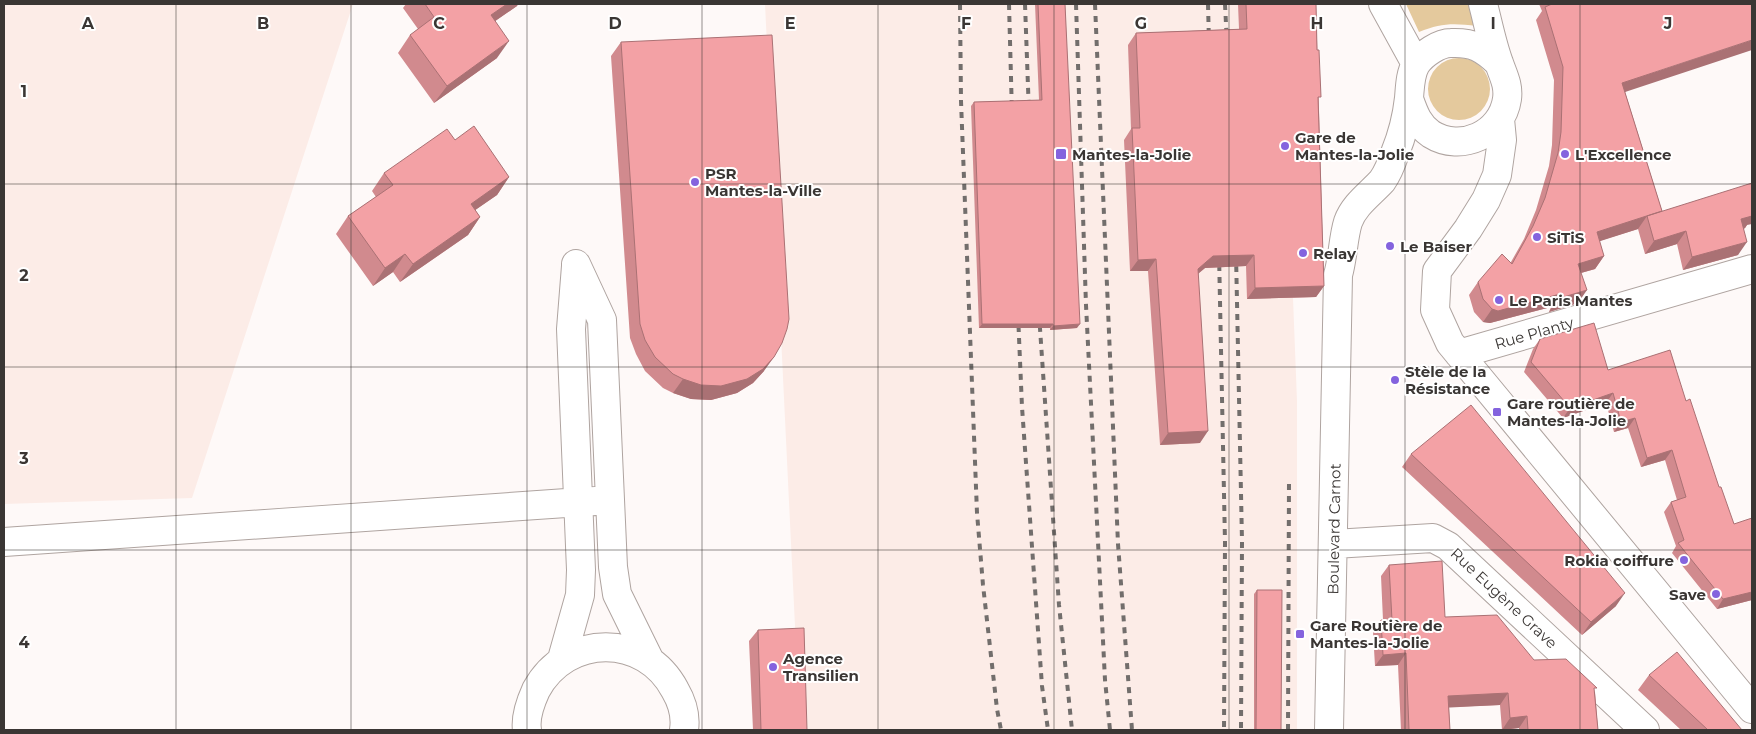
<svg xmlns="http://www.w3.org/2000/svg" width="1756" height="734" font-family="Montserrat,sans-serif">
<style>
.built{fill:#fcece7}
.green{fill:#e4c99d}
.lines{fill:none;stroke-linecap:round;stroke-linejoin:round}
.street-casing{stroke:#afa4a0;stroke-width:30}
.street{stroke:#fff;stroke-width:28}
.rail{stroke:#726e6c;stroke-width:4;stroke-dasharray:6 6;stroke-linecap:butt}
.wall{fill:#d18a8e}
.shaded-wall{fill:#aa7174}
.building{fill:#f3a1a5;stroke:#aa7174}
.grid{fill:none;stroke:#3a3634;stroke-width:1;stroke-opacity:0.55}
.poi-dot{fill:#8463de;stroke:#fff;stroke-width:2}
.labels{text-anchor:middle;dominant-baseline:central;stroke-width:4;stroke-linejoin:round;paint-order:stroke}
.poi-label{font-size:15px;font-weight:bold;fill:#3a3634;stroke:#fff;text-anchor:start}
.street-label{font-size:15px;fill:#3a3634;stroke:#fff}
.grid-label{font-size:16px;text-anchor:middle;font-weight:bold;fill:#3a3634;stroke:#fff;stroke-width:4;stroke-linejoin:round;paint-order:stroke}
</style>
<rect width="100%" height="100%" fill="#fef9f8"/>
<path class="built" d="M4 4H353L192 498 4 504Z
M765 4H1307L1316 297 1293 298 1297 401V730H800Z"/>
<path class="green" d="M1406 4H1468L1477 26C1453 23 1441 23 1419 32Z
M1428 89a31 31 0 1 1 62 0a31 31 0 1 1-62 0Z"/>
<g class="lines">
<defs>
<path id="street" d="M1383 4 1416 64
M1409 99C1414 113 1418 125 1431 134 1461 153 1502 134 1507 99 1509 85 1503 75 1499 63 1492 44 1488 23 1483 4
M1500 119 1502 140 1497 175 1486 200 1468 229 1437 271 1435 310 1450 343 1752 709
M576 264 602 320 613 567 617 594 649 659
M1459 354 1752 269
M4 542 610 500
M1334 544 1433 538 1448 546 1645 730
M562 659 580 595 581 570 571 329 576 266
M527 730C525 717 531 701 536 690 567 633 645 633 675 690 682 702 686 717 684 730
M1329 730 1338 275C1343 258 1343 238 1348 222 1354 205 1370 194 1382 181 1387 174 1392 162 1395 153 1402 136 1407 116 1409 98 1410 87 1410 74 1416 64 1423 54 1439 43 1451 43 1473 42 1483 48 1499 63"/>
</defs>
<use href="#street" class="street-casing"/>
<use href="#street" class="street"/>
<path class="rail" d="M960 4 961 101 977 513 983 585 997 709 1001 730
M1009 4 1012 114
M1025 4 1029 114
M1076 4 1086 305 1105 680 1110 730
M1095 4 1118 544 1132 730
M1208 4 1209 43
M1225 4 1227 44
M1219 253 1225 542 1224 730
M1236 254 1242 541 1241 730
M1018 314 1022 407 1042 686 1048 730
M1039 314 1059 605 1072 730
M1288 730 1289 481"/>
</g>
<path class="wall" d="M406 4H518L517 6 495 21 497 58 434 103 398 53 410 35 418 29 403 8Z
M1035 4H1065L1077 328 1050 330V328H979L971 106 974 102 1039 100Z
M1238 4H1316L1324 286 1316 297 1247 299 1246 266 1205 268 1198 274 1200 443 1160 445 1148 271H1130L1124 140 1131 129 1128 45 1136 33 1239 29Z
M1539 4H1752L1625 92 1662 211 1747 225 1745 228 1744 229 1738 255 1683 270 1677 244 1645 254 1638 229 1599 241 1604 256 1595 269 1581 273 1578 303 1549 312 1551 307 1490 323 1483 322 1474 312 1469 295 1478 282 1511 262 1524 239 1536 210 1549 166 1552 145 1554 80 1536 20 1542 11Z
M621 42 764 371 753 383 737 393 711 400 691 399 673 393 663 388 645 371 636 354 630 338 611 56Z
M455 140 509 177 497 195 475 210 480 217 468 235 400 282 393 272 373 286 336 234 348 216 376 197 372 191 384 173Z
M1540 339 1608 370 1686 401 1752 600 1717 609 1672 553 1676 546 1664 512 1671 502 1677 500 1665 460 1641 467 1628 428 1614 432 1606 403 1563 418 1524 372 1533 349Z
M1411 454 1616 606 1582 635 1402 467Z
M1389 565 1445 617 1534 660 1595 692 1598 730H1519V728L1502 730 1500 705 1449 707 1450 730H1401L1398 665 1375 666 1373 632 1381 620H1383L1381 576Z
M1257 590 1281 730H1254V594Z
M758 630 807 730H753L749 641Z
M1649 675 1742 730H1681L1638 690Z"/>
<path class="shaded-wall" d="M507 4H518L517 6 478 33 491 15Z
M1752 40V50L1613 96 1622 83Z
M509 41 497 58 434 103 447 86Z
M509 177 497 195 458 222 471 204Z
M1662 211 1647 216 1638 229 1588 245 1597 232Z
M1752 215V224L1747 225 1745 228 1732 232 1741 219Z
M480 217 468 235 400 282 413 264Z
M1686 231 1677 244 1645 254 1654 241Z
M1747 242 1738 255 1683 270 1692 257Z
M405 254 393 272 373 286 385 268Z
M1254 255 1246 266 1205 268 1189 281 1198 269 1213 256Z
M1604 256 1595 269 1570 276 1578 264Z
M1156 259 1148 271H1130L1138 260Z
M1324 286 1316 297 1247 299 1255 288Z
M1587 290 1578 303 1549 312 1557 299Z
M1560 294 1551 307 1490 323 1483 322 1492 309Z
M982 324H1053L1050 328H979Z
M1080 324 1077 328 1050 330 1053 326Z
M774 357 764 371 753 383 737 393 711 400 691 399 673 393 683 379Z
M1613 393 1606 403 1563 418 1570 408Z
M1635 418 1628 428 1614 432 1621 422Z
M1208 431 1200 443 1160 445 1168 433Z
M1672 450 1665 460 1641 467 1647 458Z
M1752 592V600L1717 609 1723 599Z
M1625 593 1616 606 1582 635 1591 622Z
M1406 653 1398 665 1375 666 1383 655Z
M1508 693 1500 705 1440 708 1448 696Z
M1527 716 1519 728 1502 730 1510 718Z"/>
<path class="building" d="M425 4H507L491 15 509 41 447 86 410 35 434 17Z
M1038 4H1065L1080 324 1053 326V324H982L974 102 1042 100Z
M1246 4H1316L1317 50H1319L1321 97H1318L1324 286 1255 288 1254 255 1213 256 1198 269 1208 431 1168 433 1156 259 1138 260 1132 128H1140L1136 33 1247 29Z
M1552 4H1752V40L1622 83 1662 211 1597 232 1604 256 1578 264 1587 290 1557 299 1560 294 1498 311 1492 309 1483 299 1478 282 1502 254 1512 264 1533 226 1545 198 1558 153 1561 132 1563 67 1545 7Z
M772 35 789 319 787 329 782 343 774 357 763 369 747 379 721 386 701 385 683 379 673 374 655 357 645 340 640 324 621 42Z
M474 126 509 177 471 204 480 217 413 264 405 254 385 268 348 216 393 185 384 173 447 129 455 140Z
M1752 183V216L1741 219 1747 242 1692 257 1686 231 1654 241 1647 216Z
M1594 323 1608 370 1670 350 1686 401 1690 399 1719 487H1721L1734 524 1752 518V592L1723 599 1678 543 1684 540 1671 502 1686 497 1672 450 1647 458 1635 418 1621 422 1613 393 1570 408 1531 362 1540 339Z
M1471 405 1625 593 1591 622 1411 454Z
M1442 561 1445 617 1497 615 1534 660 1566 659 1597 688H1594L1598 730H1528L1527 716 1510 718 1508 693 1448 696 1450 730H1409L1406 653 1383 655 1381 620H1392L1389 565Z
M1257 590H1282L1281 730H1256Z
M804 628 807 730H761L758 630Z
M1677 652 1742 730H1708L1649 675Z"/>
<path class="grid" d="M176 4V730M351 4V730M527 4V730M702 4V730M878 4V730M1054 4V730M1229 4V730M1405 4V730M1580 4V730M4 184H1752M4 367H1752M4 550H1752"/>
<g class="poi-dot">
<circle cx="1285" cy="146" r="5"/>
<rect x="1055" y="148" width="12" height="12" rx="2.5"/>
<circle cx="1565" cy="154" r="5"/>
<circle cx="695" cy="182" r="5"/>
<circle cx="1537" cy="237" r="5"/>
<circle cx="1390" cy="246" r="5"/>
<circle cx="1303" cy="253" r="5"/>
<circle cx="1499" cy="300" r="5"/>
<circle cx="1395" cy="380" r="5"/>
<rect x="1492" y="407" width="10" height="10" rx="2.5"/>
<circle cx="1684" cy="560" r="5"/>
<circle cx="1716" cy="594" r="5"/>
<rect x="1295" y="629" width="10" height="10" rx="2.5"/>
<circle cx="773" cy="667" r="5"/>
</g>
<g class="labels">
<g class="poi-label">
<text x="1295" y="137">Gare de<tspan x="1295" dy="17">Mantes-la-Jolie</tspan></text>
<text x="1072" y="154">Mantes-la-Jolie</text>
<text x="1575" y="154">L'Excellence</text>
<text x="705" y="173">PSR<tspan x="705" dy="17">Mantes-la-Ville</tspan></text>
<text x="1547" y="237">SiTiS</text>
<text x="1400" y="246">Le Baiser</text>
<text x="1313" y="253">Relay</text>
<text x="1509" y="300">Le Paris Mantes</text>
<text x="1405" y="371">Stèle de la<tspan x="1405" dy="17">Résistance</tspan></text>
<text x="1507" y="403">Gare routière de<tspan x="1507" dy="17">Mantes-la-Jolie</tspan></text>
<text x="1674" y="560" text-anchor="end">Rokia coiffure</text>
<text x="1706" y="594" text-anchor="end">Save</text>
<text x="1310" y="625">Gare Routière de<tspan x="1310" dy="17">Mantes-la-Jolie</tspan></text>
<text x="783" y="658">Agence<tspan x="783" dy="17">Transilien</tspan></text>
</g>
<g class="street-label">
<text transform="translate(1534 333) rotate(-16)">Rue Planty</text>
<text transform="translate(1334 529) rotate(-89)">Boulevard Carnot</text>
<text transform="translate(1504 598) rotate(43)">Rue Eugène Grave</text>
</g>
</g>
<g class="grid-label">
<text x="88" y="29">A</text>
<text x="263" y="29">B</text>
<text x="439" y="29">C</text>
<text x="615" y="29">D</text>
<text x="790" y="29">E</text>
<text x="966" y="29">F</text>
<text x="1141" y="29">G</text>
<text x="1317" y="29">H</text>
<text x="1493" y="29">I</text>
<text x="1668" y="29">J</text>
<text x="24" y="97">1</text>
<text x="24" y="281">2</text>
<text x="24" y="464">3</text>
<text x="24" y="648">4</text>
</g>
<rect width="1756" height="734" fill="none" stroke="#3a3634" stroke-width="10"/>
</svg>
